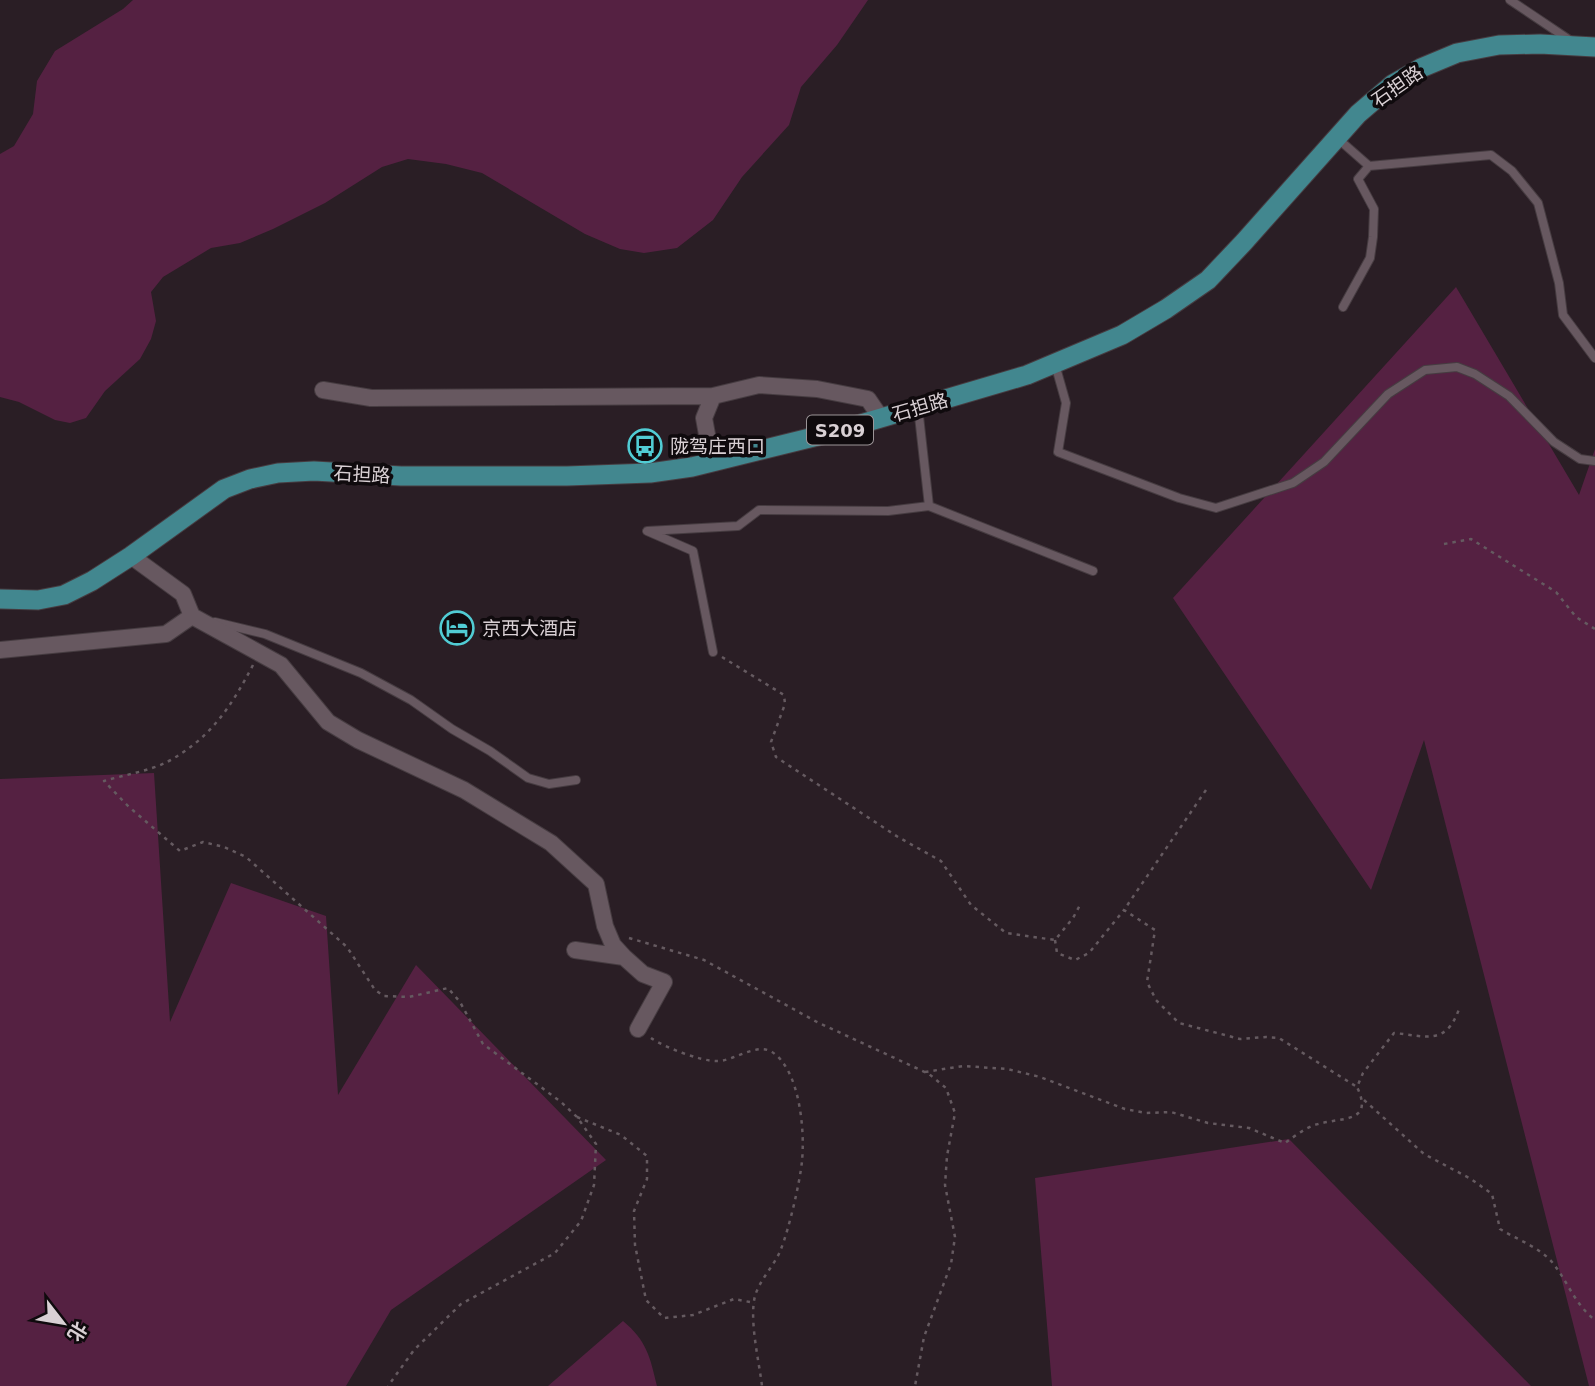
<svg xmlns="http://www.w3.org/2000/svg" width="1595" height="1386" font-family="'DejaVu Sans','Noto Sans SC',sans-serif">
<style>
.green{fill:#552142}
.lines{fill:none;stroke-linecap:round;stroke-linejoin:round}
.service-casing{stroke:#463c41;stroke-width:10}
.minor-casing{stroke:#463c41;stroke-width:18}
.primary-casing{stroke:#463c41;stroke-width:21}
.path{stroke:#655a60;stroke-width:2.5;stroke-dasharray:3.5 5;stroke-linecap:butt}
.service{stroke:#675860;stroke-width:8}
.minor{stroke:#675860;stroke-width:16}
.primary{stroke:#42878f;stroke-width:19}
.labels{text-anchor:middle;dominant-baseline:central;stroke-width:7;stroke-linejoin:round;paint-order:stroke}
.shield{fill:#0f0a0d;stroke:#9c9598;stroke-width:2}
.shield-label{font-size:18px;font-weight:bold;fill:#d9d0d4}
.street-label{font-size:19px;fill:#d9d0d4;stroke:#0f0a0d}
.poi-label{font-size:19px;fill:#d9d0d4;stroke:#0f0a0d;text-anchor:start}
</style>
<rect width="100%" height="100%" fill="#2a1e25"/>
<path class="green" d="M133 0H868L837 45 801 87 789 125 742 177 713 220 677 248 644 253 620 249 585 234 482 173 446 164 408 159 382 167 325 203 273 229 240 243 211 248 163 277 151 292 156 321 151 339 140 359 105 391 86 418 70 423 55 420 19 402 0 397V154L14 146 33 114 37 81 55 51 123 9Z
M1456 287 1579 495 1595 449V1386H1589L1424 740 1371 890 1173 598Z
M154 773 170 1022 231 883 326 916 338 1095 416 965 606 1160 391 1310 346 1386H0V779Z
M1289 1139 1531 1386H1052L1035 1178Z
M623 1321C647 1341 650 1357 657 1386H548Z"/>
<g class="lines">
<defs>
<path id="service" d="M1510 0 1571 41
M1336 137 1369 166 1358 179 1374 209 1373 237 1370 258 1343 307
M1369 166 1491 155 1512 171 1538 203 1559 283 1563 315 1595 358
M1055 364 1066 403 1058 452 1179 498 1216 508 1293 483 1324 462 1388 394 1425 370 1457 367 1475 374 1509 396 1554 442 1580 459 1595 461
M929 506 1093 571
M215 622 265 634 361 673 411 700 452 729 490 751 528 778 549 784 576 780
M713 652 693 551 647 531 738 526 759 510 888 511 929 506 918 407"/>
<path id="minor" d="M323 390 371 398 713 396 759 385 817 389 868 399 881 418
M712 462 704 418 713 396
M131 556 183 594 192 616 281 665 328 722 358 740 464 790 551 843 596 884 605 926 613 945 624 957 575 950
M0 650 166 634 192 616
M624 957 643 974 664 982 638 1029"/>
<path id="primary" d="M0 599 38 600 64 595 92 581 131 556 224 489 250 479 278 473 314 471 401 476H567L650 473 692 467 830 433 1027 375 1122 335 1166 309 1208 280 1244 242 1358 114 1393 84 1421 68 1457 53 1499 45 1540 44 1595 47"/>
</defs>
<use href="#service" class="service-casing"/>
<use href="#minor" class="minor-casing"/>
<use href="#primary" class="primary-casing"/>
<path class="path" d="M1444 544 1471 539 1556 592 1576 617 1595 629
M722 657 784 695 785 704 771 742 776 757 898 837 941 861 971 905 1006 933 1055 940 1073 918 1080 905
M253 665C231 707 210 739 167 762 149 771 124 775 104 781L128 806 180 851 203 842 224 847 246 857 347 947 375 990 384 996 409 997 448 988 460 1002 483 1044 561 1102 577 1117 596 1144 594 1185 581 1221 555 1253 461 1304 414 1350 388 1386
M1206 790 1124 910 1155 930 1147 982 1156 1000 1179 1023 1240 1039 1266 1037 1279 1038 1357 1087
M629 938 704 960 817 1022 929 1074 946 1088 955 1113 947 1156 945 1185 955 1237 951 1264 924 1337 915 1386
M1055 940 1057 953 1075 960 1089 953 1124 910
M651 1038C664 1047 700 1061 716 1061 733 1062 756 1042 772 1052 800 1070 805 1131 802 1161 800 1182 789 1229 781 1249 775 1265 760 1279 755 1296 749 1320 759 1361 762 1386
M925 1072 963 1066 1007 1069 1040 1077 1125 1109 1146 1113 1171 1112 1208 1123 1249 1128 1285 1143C1295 1136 1306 1127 1318 1124 1343 1117 1374 1123 1357 1087L1363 1073 1394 1033C1426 1036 1446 1046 1459 1009
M1364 1100 1424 1154 1471 1179 1492 1194 1500 1229C1516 1239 1539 1247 1552 1262 1567 1280 1575 1305 1595 1320
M577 1117 621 1135 647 1156V1179L634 1211 635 1245 646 1300 664 1318 693 1315 734 1299 755 1303"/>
<use href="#service" class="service"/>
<use href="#minor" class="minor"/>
<use href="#primary" class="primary"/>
</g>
<defs>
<symbol id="bus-ring" viewBox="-11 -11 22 22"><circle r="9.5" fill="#0f0a0d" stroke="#51ccd4" stroke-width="1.5"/><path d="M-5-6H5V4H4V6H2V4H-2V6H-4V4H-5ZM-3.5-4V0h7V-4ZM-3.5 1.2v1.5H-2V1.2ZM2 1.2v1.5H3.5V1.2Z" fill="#51ccd4"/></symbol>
<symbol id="hotel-ring" viewBox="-11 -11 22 22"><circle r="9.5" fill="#0f0a0d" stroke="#51ccd4" stroke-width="1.5"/><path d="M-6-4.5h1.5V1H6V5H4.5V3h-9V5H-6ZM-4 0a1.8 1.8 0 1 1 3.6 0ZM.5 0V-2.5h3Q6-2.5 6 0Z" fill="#51ccd4"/></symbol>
</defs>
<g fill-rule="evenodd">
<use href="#bus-ring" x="626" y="427" width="38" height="38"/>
<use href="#hotel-ring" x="438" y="609" width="38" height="38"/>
</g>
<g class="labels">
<rect class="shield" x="807" y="415.5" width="66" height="29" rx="5"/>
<g class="shield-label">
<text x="840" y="430">S209</text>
</g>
<g class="street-label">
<text transform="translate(1397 86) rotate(-35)">石担路</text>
<text transform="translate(920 407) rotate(-16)">石担路</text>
<text transform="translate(362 474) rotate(3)">石担路</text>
</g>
<g class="poi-label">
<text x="670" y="446">陇驾庄西口</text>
<text x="482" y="628">京西大酒店</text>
</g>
</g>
<g transform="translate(63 1323) rotate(121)" stroke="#0f0a0d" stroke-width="5" paint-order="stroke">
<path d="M0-5L12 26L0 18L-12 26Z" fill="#d9d0d4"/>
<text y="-10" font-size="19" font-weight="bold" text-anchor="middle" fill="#d9d0d4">北</text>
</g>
</svg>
